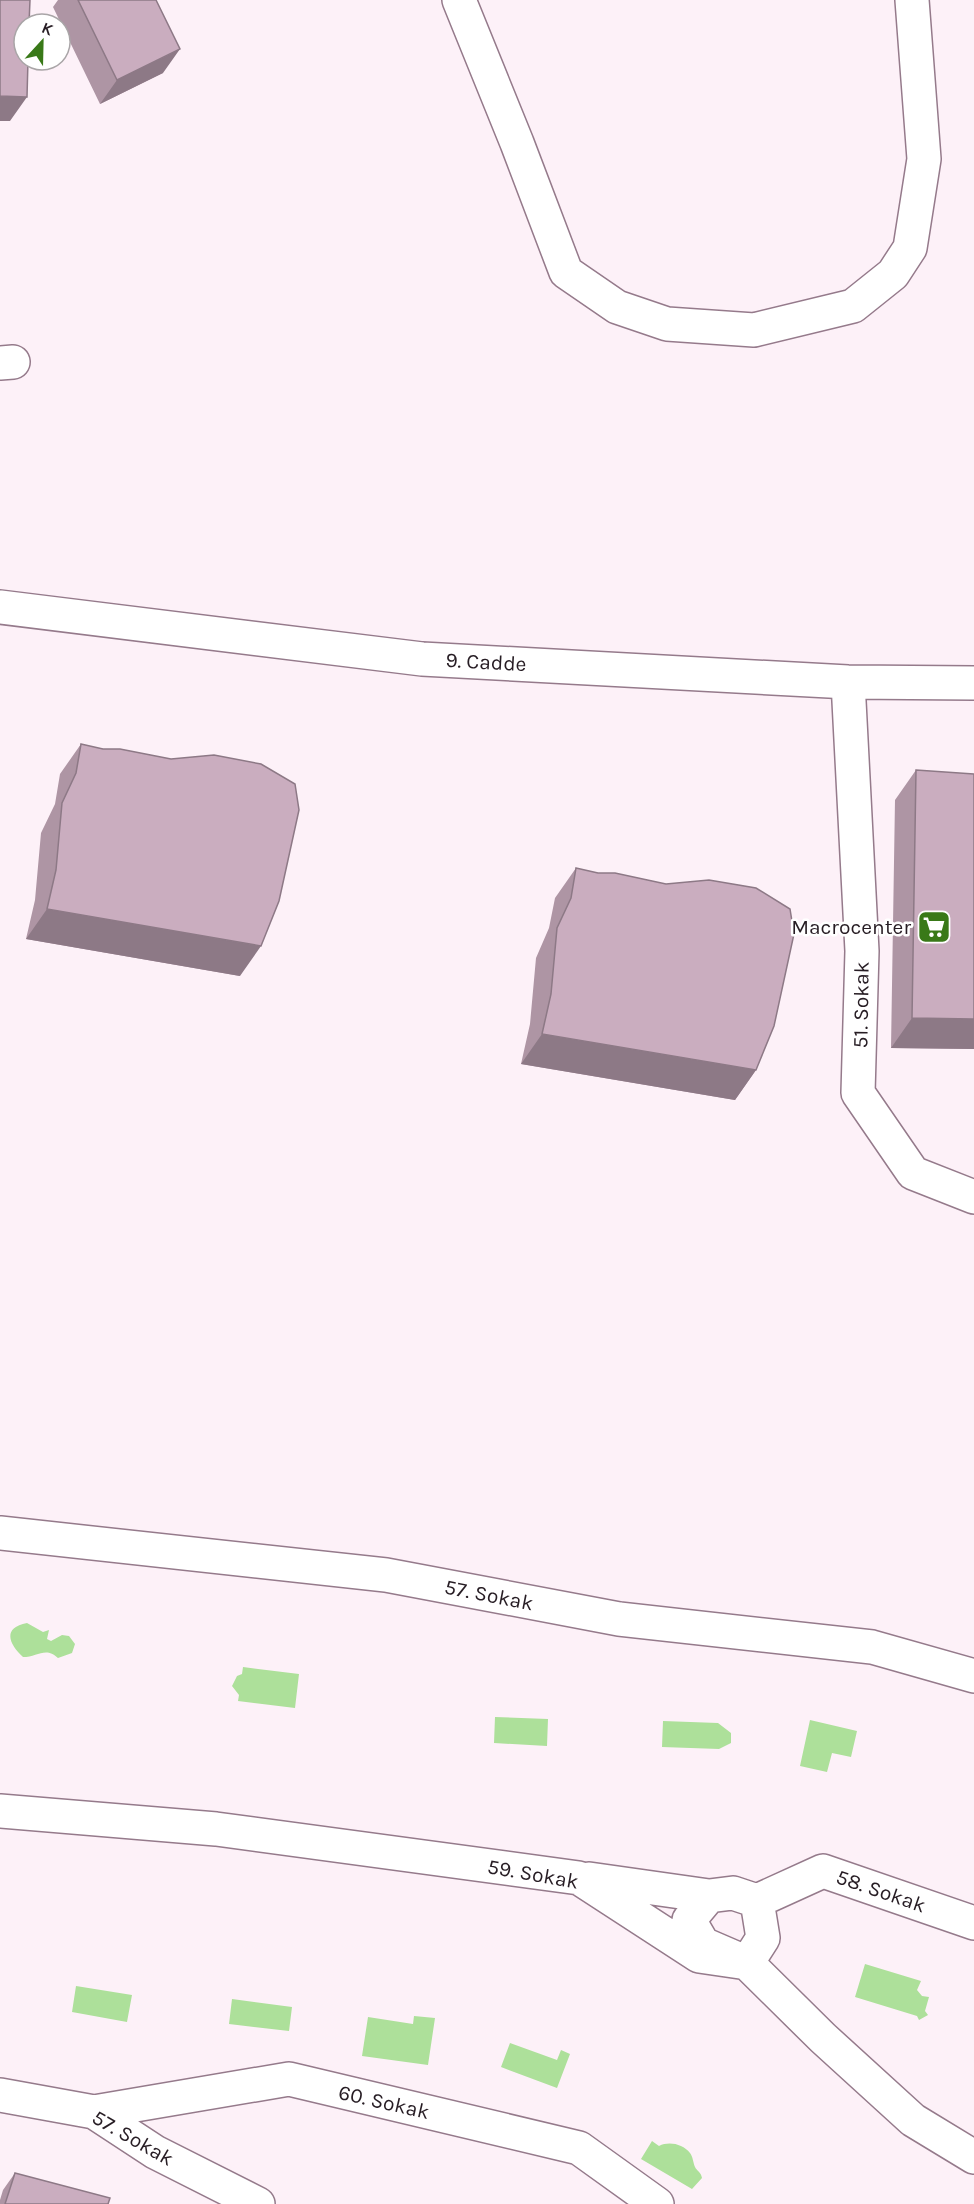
<svg xmlns="http://www.w3.org/2000/svg" width="974" height="2204" font-family="Karla,sans-serif">
<style>
.water{fill:#ade09a}
.lines{fill:none;stroke-linecap:round;stroke-linejoin:round}
.minor-casing{stroke:#957a8b;stroke-width:36}
.minor{stroke:#fff;stroke-width:33}
.wall{fill:#ae95a4}
.shaded-wall{fill:#8d7986}
.building{fill:#caadbf;stroke:#8d7986;stroke-width:1.5}
.labels{text-anchor:middle;dominant-baseline:central;stroke-width:5;stroke-linejoin:round;paint-order:stroke}
.street-label{font-size:21px;fill:#271d24;stroke:#fff}
.poi-label{font-size:21px;fill:#271d24;stroke:#fff;text-anchor:end}
</style>
<rect width="100%" height="100%" fill="#fdf1f8"/>
<path class="water" d="M27 1623 43 1632 49 1630 47 1639 51 1641 62 1635 69 1636 75 1644 72 1653 58 1658C46 1646 37 1657 23 1657 10 1645 1 1628 27 1623Z
M243 1667 299 1674 295 1708 238 1701 239 1695 232 1686 237 1676 242 1674Z
M495 1717 548 1719 547 1746 494 1743Z
M810 1720 857 1731 851 1757 832 1753 827 1772 800 1766Z
M663 1721 718 1723 731 1733V1743L719 1749 662 1747Z
M865 1964 921 1981 917 1990 922 1996 929 1997 925 2011 928 2015 919 2020 917 2016 855 1997Z
M76 1986 132 1995 127 2022 72 2012Z
M232 1999 292 2007 289 2031 229 2024Z
M414 2016 435 2018 428 2065 362 2056 368 2017 413 2024Z
M510 2043 557 2060 561 2050 570 2054 557 2088 501 2067Z
M652 2141 659 2146C669 2141 683 2144 690 2153 693 2157 693 2162 695 2167 697 2171 701 2172 702 2178L692 2189 641 2159Z"/>
<g class="lines">
<defs>
<path id="minor" d="M459 0 517 143 566 272 617 307 667 324 754 330 853 306 893 274 910 248 924 159 912 0
M0 363 13 362
M0 607 422 659 848 682 974 683
M848 682 862 951 858 1093 913 1173 974 1197
M0 1533 386 1575 619 1619 872 1647 974 1676
M0 1811 216 1829 579 1878 699 1956 747 1963 823 2038 913 2120 974 2157
M589 1879 709 1896
M733 1893 757 1901 763 1938 747 1963 703 1944 689 1920 709 1896Z
M757 1901 823 1871 974 1923
M0 2095 94 2112 155 2152 258 2204
M94 2112 289 2079 579 2148 657 2204"/>
</defs>
<use href="#minor" class="minor-casing"/>
<use href="#minor" class="minor"/>
</g>
<path class="wall" d="M58 0H156L163 73 100 104 53 7Z
M81 744 240 976 26 939 35 900 41 833 55 804 60 774Z
M916 770 974 1049 891 1048 895 800Z
M576 868 756 1070 735 1100 521 1064 530 1024 536 958 549 928 555 898Z
M15 2173 108 2204H0V2200L3 2190Z"/>
<path class="shaded-wall" d="M180 49 163 73 100 104 117 80Z
M0 96 27 97 10 121H0Z
M47 909 261 946 240 976 26 939Z
M912 1018 974 1019V1049L891 1048Z
M542 1034 756 1070 735 1100 521 1064Z"/>
<path class="building" d="M0 0H30L29 24H24V60H28L27 97 0 96Z
M78 0H156L180 49 117 80Z
M81 744 103 749H120L171 759 214 755 261 764 295 784 299 810 279 901 261 946 47 909 56 870 62 803 76 773Z
M916 770 974 774V1019L912 1018Z
M576 868 598 873H615L666 884 709 880 756 888 790 909 794 934 774 1026 756 1070 542 1034 551 994 557 928 571 898Z
M15 2173 110 2198 108 2204H5Z"/>
<defs>
<symbol id="supermarket-square" viewBox="-11 -11 22 22"><rect x="-9" y="-9" width="18" height="18" rx="4" fill="#397918" stroke="#fff"/><path d="M-6-5.5h2.5l.6 2H6L4.5 2H-2.5L-4.4-4H-6ZM-1.5 3.2a1.3 1.3 0 1 0 .1 0ZM3 3.2a1.3 1.3 0 1 0 .1 0Z" fill="#fff"/></symbol>
</defs>
<g fill-rule="evenodd">
<use href="#supermarket-square" x="915" y="908" width="38" height="38"/>
</g>
<g class="labels">
<g class="street-label">
<text transform="translate(486 662) rotate(3)">9. Cadde</text>
<text transform="translate(861 1005) rotate(-89)">51. Sokak</text>
<text transform="translate(489 1595) rotate(11)">57. Sokak</text>
<text transform="translate(533 1874) rotate(10)">59. Sokak</text>
<text transform="translate(881 1891) rotate(19)">58. Sokak</text>
<text transform="translate(384 2102) rotate(13)">60. Sokak</text>
<text transform="translate(133 2138) rotate(30)">57. Sokak</text>
</g>
<g class="poi-label">
<text x="911" y="927">Macrocenter</text>
</g>
</g>
<g transform="translate(42 42) rotate(22)"><circle r="28" fill="#ffffff" stroke="#a9a5a7" stroke-width="1.5"/>
<path d="M0-4.5L10 22L0 15L-10 22Z" fill="#397918"/>
<text y="-9" font-size="16" font-weight="bold" text-anchor="middle" fill="#271d24">K</text>
</g>
</svg>
